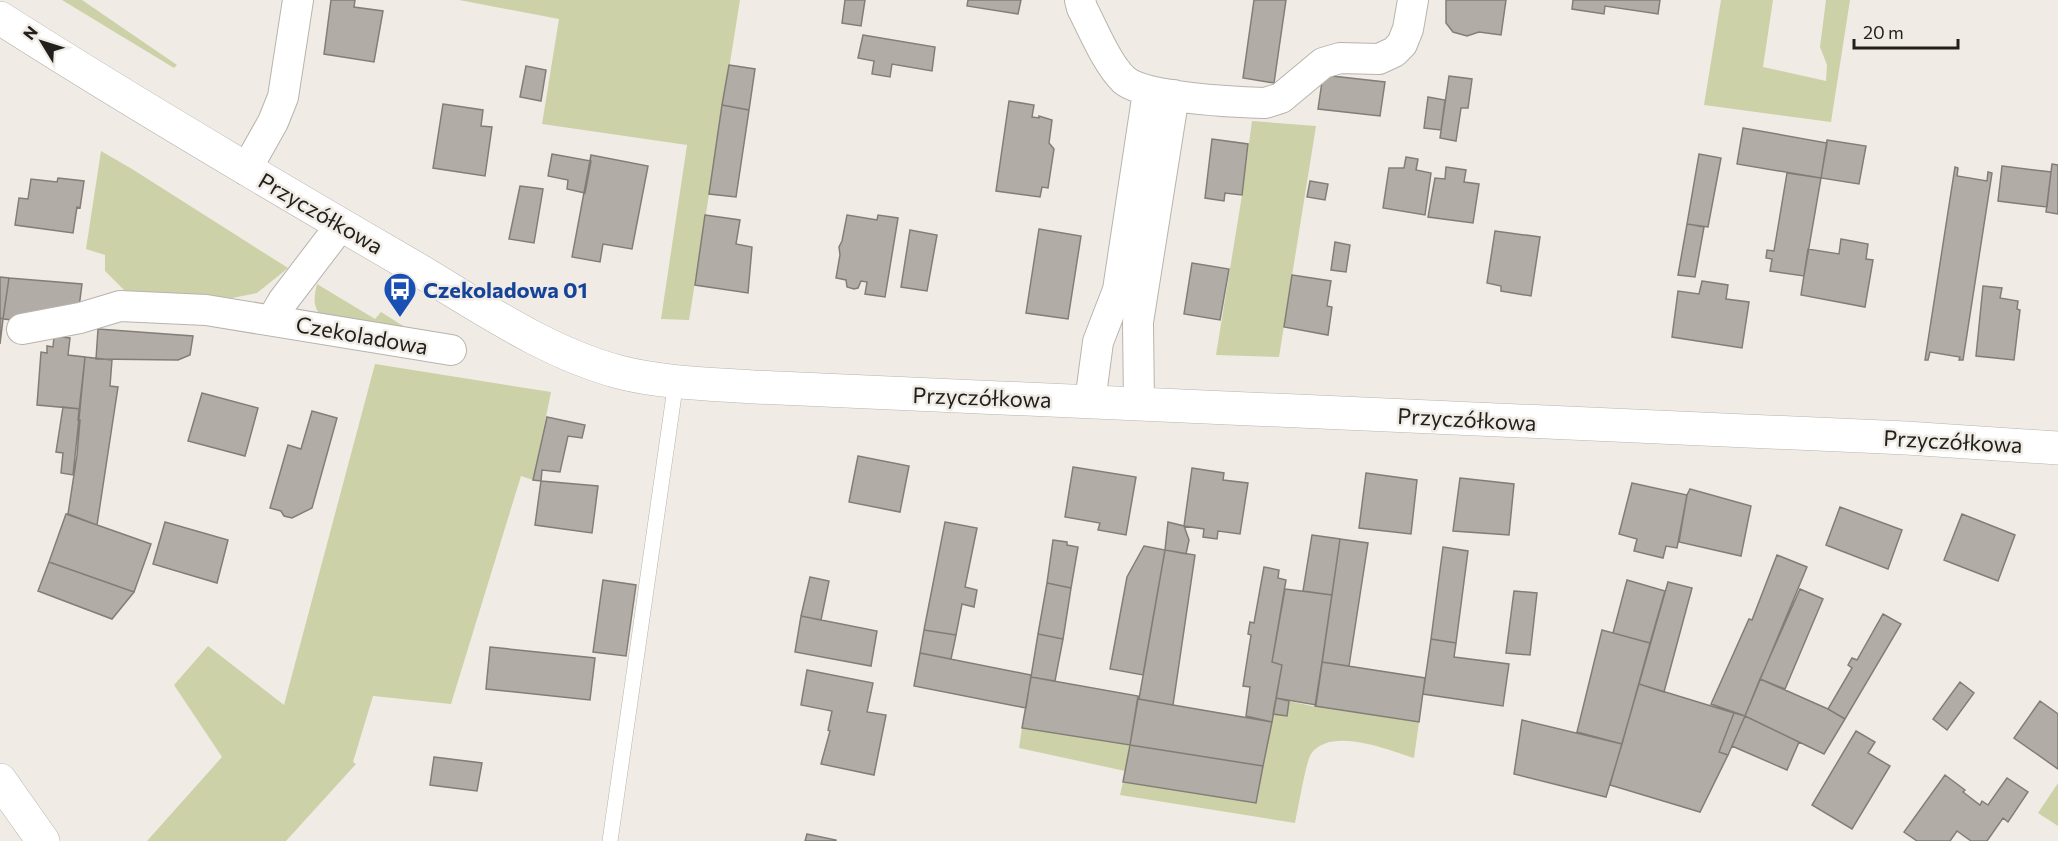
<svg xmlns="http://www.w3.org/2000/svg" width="2058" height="841" font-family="Commissioner,sans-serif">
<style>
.green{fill:#ccd1a7}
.building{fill:#b2aca7;stroke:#837d77;stroke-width:1.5}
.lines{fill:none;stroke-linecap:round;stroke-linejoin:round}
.service-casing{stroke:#b8b4ad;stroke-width:16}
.minor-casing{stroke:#b8b4ad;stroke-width:32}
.tertiary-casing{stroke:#b8b4ad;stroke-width:34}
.secondary-casing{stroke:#b8b4ad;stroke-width:34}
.service{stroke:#fff;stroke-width:15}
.minor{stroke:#fff;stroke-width:30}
.tertiary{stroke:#fff;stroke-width:33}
.secondary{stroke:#fff;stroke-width:33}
.labels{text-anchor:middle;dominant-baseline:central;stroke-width:5;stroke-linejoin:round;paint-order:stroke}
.street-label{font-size:22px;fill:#22201d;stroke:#f0ece5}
.transit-label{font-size:22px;font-weight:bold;fill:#164399;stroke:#f0ece5;text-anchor:start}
</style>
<rect width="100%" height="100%" fill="#f0ece5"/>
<path class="green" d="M62 0H82L177 65 174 68Z
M459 0H740L689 320 661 319 687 145 542 124 559 19Z
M1721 0H1773L1763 67 1826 81 1827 65 1820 47 1826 0H1850L1831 122 1704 105Z
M1252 121 1316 126 1279 357 1216 355 1242 195Z
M101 151 132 169 288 268 257 293 232 298 126 292 105 271V255L86 249Z
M317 284 375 319 381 312 416 334 322 317C312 306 314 297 317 284Z
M375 364 551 392 533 480 521 476 451 704 373 696 353 762 356 764 286 841H147L222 757 174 685 208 646 284 705Z
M1289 701 1316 707 1419 722 1414 758C1388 750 1331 726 1311 754 1306 761 1298 810 1295 823L1120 795 1123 782 1256 803 1273 714 1287 716Z
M1022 728 1130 745 1125 771 1019 748Z
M2058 783V826L2038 813Z"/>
<path class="building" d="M331 0H355L354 7 383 11 374 62 324 54Z
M845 0H865L861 26 842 23Z
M968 0H1021L1018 14 967 6Z
M1254 0H1286L1274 83 1243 78Z
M1446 0H1506L1501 35 1479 32 1467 36 1453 32 1446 23Z
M1573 0H1660L1658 14 1605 6 1604 14 1572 9Z
M863 35 935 47 932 71 892 64 890 77 872 74 874 61 858 58Z
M729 65 755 69 749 110 722 105Z
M526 66 546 70 541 101 520 97Z
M1323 75 1385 82 1380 116 1318 109Z
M1449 76 1472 79 1468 108H1461L1456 141 1440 138Z
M1428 97 1445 100 1441 130 1424 128Z
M1009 101 1034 105 1032 117 1039 118V116L1052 120 1049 143 1054 149 1048 188 1042 187 1040 197 996 191Z
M443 104 483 110 481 126 492 127 485 176 433 168Z
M722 105 749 110 736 197 709 194Z
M1743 128 1827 143 1821 178 1737 164Z
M1212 139 1248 144 1242 195 1225 193 1224 201 1205 198Z
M1827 140 1866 146 1859 184 1821 178Z
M552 154 591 161 585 193 567 189 568 180 548 176Z
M1699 154 1721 158 1708 227 1687 224Z
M591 155 648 166 632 249 603 244 600 262 572 257Z
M1406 157 1418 159 1416 170 1431 173 1425 215 1383 208 1389 168H1404Z
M2052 164 2058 165V214L2046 212Z
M2002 166 2051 172 2047 207 1998 201Z
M1446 167 1466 170 1464 182 1479 184 1473 223 1428 217 1435 178 1445 179Z
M1955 167 1958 168 1957 176 1987 181 1988 172 1992 173 1963 360H1959L1960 357 1930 352 1928 360H1925Z
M1787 173 1821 178 1804 276 1770 271 1772 259 1766 258 1767 250 1774 251Z
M58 178 84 181 80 208 77 207 73 233 15 225 19 198 28 199 31 179 57 182Z
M1310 181 1328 184 1325 200 1307 197Z
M520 186 543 189 534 243 509 239Z
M705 215 740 220 736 244 752 247 748 293 695 285Z
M847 215 877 220 878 215 898 218 885 297 865 294 867 282 861 281 858 288 854 289 847 287 846 280 836 278 840 255 839 247 842 241Z
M1687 224 1704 227 1695 277 1678 275Z
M1039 229 1081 236 1068 319 1026 313Z
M910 230 937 235 927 291 901 287Z
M1495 231 1540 237 1531 296 1501 291V286L1487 283Z
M1841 239 1868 244 1866 259 1873 260 1865 307 1801 295 1808 249 1839 254Z
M1335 242 1350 245 1346 272 1331 270Z
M1192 263 1229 269 1220 320 1184 314Z
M1292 275 1331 281 1327 306 1332 307 1328 335 1284 327Z
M0 277 9 278 3 319 0 318Z
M9 278 82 284 79 307 14 320 3 319Z
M1702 281 1728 285 1726 299 1749 302 1742 348 1672 337 1678 291 1699 294Z
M1983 286 2002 288 2000 298 2018 301 2017 309 2020 310 2014 360 1976 356Z
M0 318 3 319 0 344Z
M98 329 193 336 190 355 178 360 96 359Z
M54 336 70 338 68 355 85 357 80 409 37 405 41 352 47 353V346L53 347Z
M85 357 112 360 110 386 118 387 97 525 68 514 77 455 80 420H78Z
M202 393 258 408 245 456 188 441Z
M63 407 80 409 73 475 61 473 63 453 56 452Z
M312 411 337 418 312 508 292 518 284 516 281 511 270 508 288 445 301 449Z
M547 417 585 425 582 438 568 436 560 472 542 470 541 481 533 480Z
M858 456 909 466 900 512 849 502Z
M1073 467 1136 477 1126 535 1098 530 1100 523 1065 517Z
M1192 468 1224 473 1223 480 1248 483 1240 534 1218 531 1217 539 1203 537 1204 529 1184 526Z
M1366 473 1417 480 1411 534 1359 528Z
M1460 478 1514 484 1509 535 1453 531Z
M541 481 598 486 592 533 535 525Z
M1632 483 1687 495 1677 548 1666 546 1663 558 1634 551 1637 539 1619 534Z
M1690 489 1751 506 1741 556 1679 542 1687 495Z
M1840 507 1902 530 1888 569 1826 545Z
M66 514 151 544 134 592 49 562Z
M1962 514 2015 535 1998 581 1944 560Z
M165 522 228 540 217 583 153 564Z
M945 522 977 528 965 587 977 590 974 607 962 604 956 635 924 630Z
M1168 522 1184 526 1189 540 1186 554 1165 550Z
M1312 535 1340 539 1332 595 1303 591Z
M1340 539 1368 543 1349 666 1322 662Z
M1053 540 1067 542V545L1078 547 1071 588 1047 583Z
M1144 546 1165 550 1143 675 1110 669 1127 577Z
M1443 547 1468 551 1456 643 1431 639Z
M1165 550 1195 555 1173 705 1139 699Z
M1777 555 1807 567 1745 716 1711 704 1749 619 1752 620Z
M49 562 134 592 112 619 38 591Z
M1264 567 1279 570 1278 578 1286 580 1272 662 1282 665 1272 722 1246 716 1250 687 1243 686 1251 635 1248 634 1250 622 1254 623Z
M810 577 829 581 821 620 801 616Z
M603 580 636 585 626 656 593 652Z
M1627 580 1665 591 1650 643 1613 633Z
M1668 582 1692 588 1664 692 1639 684Z
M1047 583 1071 588 1063 639 1038 634Z
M1285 589 1332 595 1316 705 1276 698 1282 665 1272 662Z
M1800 589 1823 599 1785 689 1760 679Z
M1514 591 1537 593 1530 655 1506 653Z
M1883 614 1901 624 1845 719 1828 709 1852 668 1848 665 1852 658 1857 660Z
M801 616 877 631 871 666 795 652Z
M924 630 956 635 951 659 920 653Z
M1602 630 1650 643 1622 744 1577 732Z
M1038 634 1063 639 1055 681 1031 677Z
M1431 639 1456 643 1454 657 1509 664 1503 706 1423 694Z
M490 647 595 658 590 700 486 689Z
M920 653 1031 675 1026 708 914 686Z
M1322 662 1425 678 1419 722 1315 706Z
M807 670 873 683 867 712 886 715 874 775 821 764 830 731 828 730 832 711 801 705Z
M1031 677 1138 696 1130 745 1022 728Z
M1760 679 1828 709 1845 719 1824 754 1745 716Z
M1960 682 1974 693 1947 730 1933 719Z
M1639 684 1734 713 1719 752 1728 755 1700 812 1610 785Z
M1276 698 1289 701 1287 716 1273 714Z
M1138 699 1272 722 1263 766 1130 745Z
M2040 701 2058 714V769L2014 738Z
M1734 713 1745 716 1728 755 1719 752Z
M1745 716 1799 742 1787 770 1732 746Z
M1522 720 1622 744 1606 797 1514 774Z
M1856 731 1875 742 1868 753 1890 766 1852 829 1812 805Z
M1130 745 1263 766 1256 803 1123 782Z
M434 757 482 763 477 791 430 785Z
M1945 775 1965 790 1963 792 1980 805 1982 801 1988 805 2007 778 2028 792 2008 822 2003 818 1987 841H1971L1957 831 1950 841H1917L1904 832Z
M807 834 836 840V841H805Z"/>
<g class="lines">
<defs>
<path id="service" d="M610 841 676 381"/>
<path id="minor" d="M1080 0 1082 8C1093 29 1107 64 1124 80 1145 98 1235 102 1265 103L1281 98 1323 63 1340 58 1379 59 1394 52 1402 44 1408 29 1413 0
M246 170 273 122 283 97 298 0
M272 320 283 301 341 225
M22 329 80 318 120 306 206 310 451 350
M1090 402 1098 342 1118 290 1148 92
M1139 404 1138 322 1174 95"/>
<path id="tertiary" d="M0 18C133 103 269 183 405 262 474 302 541 351 619 372 662 383 710 384 754 387L1906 438 2058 448"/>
<path id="secondary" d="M0 780 43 841"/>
</defs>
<use href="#service" class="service-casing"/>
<use href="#minor" class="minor-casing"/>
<use href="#tertiary" class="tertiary-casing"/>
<use href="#secondary" class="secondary-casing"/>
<use href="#service" class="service"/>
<use href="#minor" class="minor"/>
<use href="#tertiary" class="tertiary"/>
<use href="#secondary" class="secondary"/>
</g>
<defs>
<symbol id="bus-pin" viewBox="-11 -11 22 30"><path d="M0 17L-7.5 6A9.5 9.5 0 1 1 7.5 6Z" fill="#1a4fb4" stroke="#f0ece5"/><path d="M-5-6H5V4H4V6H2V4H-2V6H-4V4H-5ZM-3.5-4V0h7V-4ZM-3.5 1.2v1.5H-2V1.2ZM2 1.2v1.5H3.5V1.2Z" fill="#fff"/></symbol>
</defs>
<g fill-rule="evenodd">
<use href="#bus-pin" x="381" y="270" width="38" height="52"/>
</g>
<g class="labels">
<g class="street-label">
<text transform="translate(321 213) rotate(30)">Przyczółkowa</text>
<text transform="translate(362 335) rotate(10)">Czekoladowa</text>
<text transform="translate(982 397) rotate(2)">Przyczółkowa</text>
<text transform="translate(1467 419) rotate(3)">Przyczółkowa</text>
<text transform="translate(1953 441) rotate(3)">Przyczółkowa</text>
</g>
<g class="transit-label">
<text x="423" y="289">Czekoladowa 01</text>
</g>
</g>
<g transform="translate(42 42) rotate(308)" stroke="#f0ece5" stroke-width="4.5" paint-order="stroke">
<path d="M0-4.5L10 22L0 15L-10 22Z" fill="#22201d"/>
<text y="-9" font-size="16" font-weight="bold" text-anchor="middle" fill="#22201d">N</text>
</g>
<path d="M1854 39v9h104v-9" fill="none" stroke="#22201d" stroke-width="3"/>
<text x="1863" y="39" font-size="18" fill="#22201d" stroke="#f0ece5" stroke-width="4.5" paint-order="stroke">20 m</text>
</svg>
